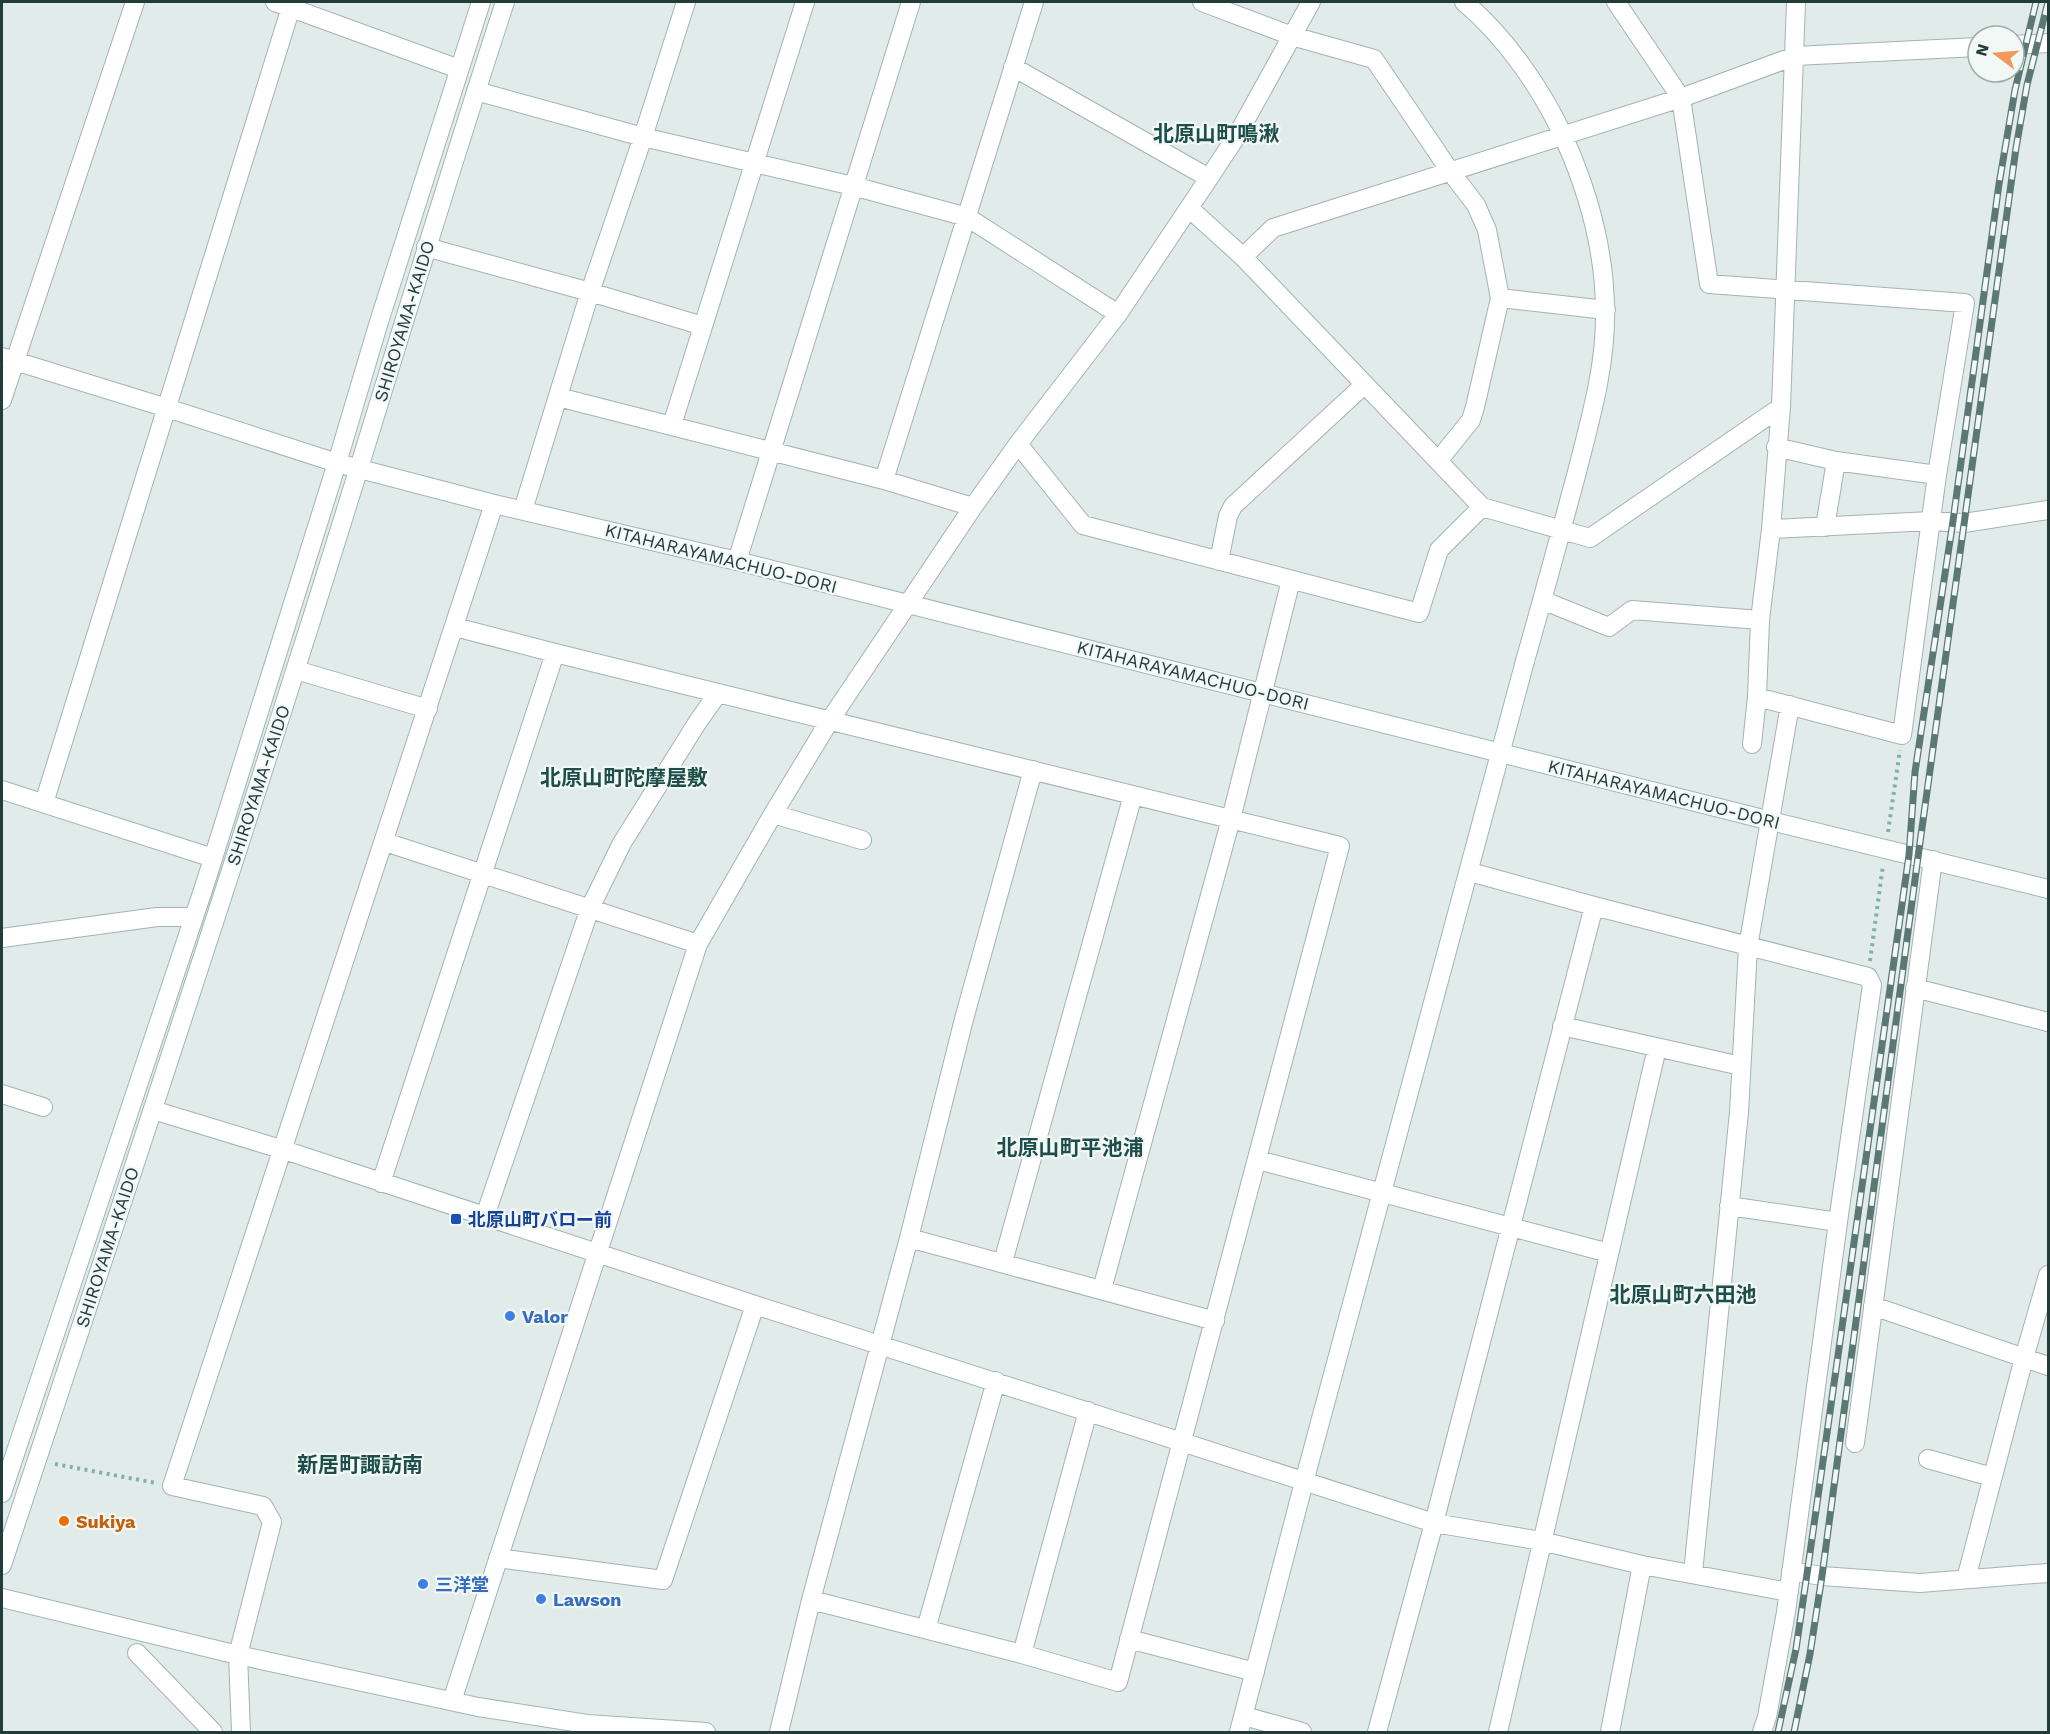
<svg xmlns="http://www.w3.org/2000/svg" width="2050" height="1734" font-family="'Work Sans','Noto Sans JP',sans-serif">
<style>
.lines{fill:none;stroke-linecap:round;stroke-linejoin:round}
.street-casing{stroke:#a4b3b1;stroke-width:20}
.secondary-casing{stroke:#9fb7b3;stroke-width:20}
.path{stroke:#82afa8;stroke-width:4;stroke-dasharray:3 4.5;stroke-linecap:butt}
.street{stroke:#fff;stroke-width:18}
.secondary{stroke:#fff;stroke-width:18}
.rail-casing{stroke:#5c7875;stroke-width:7}
.rail{stroke:#f1f8f6;stroke-width:4.5;stroke-dasharray:14;stroke-linecap:butt}
.transit-dot{fill:#1a4fb4;stroke:#f1f8f6;stroke-width:2}
.shop-dot{fill:#3f7fe0;stroke:#f1f8f6;stroke-width:2}
.food-dot{fill:#e8710a;stroke:#f1f8f6;stroke-width:2}
.labels{text-anchor:middle;dominant-baseline:central;stroke-width:4.5;stroke-linejoin:round;paint-order:stroke}
.street-label{font-size:18px;fill:#213c39;stroke:#f1f8f6}
.transit-label{font-size:18px;font-weight:bold;fill:#164399;stroke:#f1f8f6;text-anchor:start}
.shop-label{font-size:18px;font-weight:bold;fill:#366cbe;stroke:#f1f8f6;text-anchor:start}
.food-label{font-size:18px;font-weight:bold;fill:#c56008;stroke:#f1f8f6;text-anchor:start}
.quarter-label{font-size:21px;font-weight:bold;fill:#1e4e4a;stroke:#f1f8f6}
</style>
<rect width="100%" height="100%" fill="#e1ebe9"/>
<g class="lines">
<defs>
<path id="street" d="M275 2 459 69
M1202 2 1292 36 1374 59 1450 171 1476 205 1487 230 1500 298 1475 407 1471 420 1438 461
M1464 2C1505 36 1544 92 1565 140 1589 194 1605 252 1605 312 1606 366 1590 420 1577 472 1560 535 1543 598 1525 661
M1616 2 1681 98 1709 284 1965 303 1937 475 1902 735 1757 697
M2014 45 2048 43
M1013 67 1209 178
M476 91 643 137 853 186 967 217 1118 314
M1189 208 1243 257 1482 507
M426 247 590 292 703 326
M1243 257 1273 228 1681 98 1795 56 1978 47
M1500 298 1606 310
M2 357 167 408 337 463
M558 397 884 480 973 507
M2 400 135 2
M672 425 805 2
M1018 444 1083 525 1419 613 1439 550 1482 507 1590 538 1781 407
M1776 447 1836 461 1937 475
M884 480 1034 2
M523 510 590 292 643 137 686 2
M1825 527 1836 461
M1771 529 1931 521 1964 523 2048 510
M737 561 911 2
M1219 561 1228 516 1233 506 1364 385
M1542 600 1609 627 1632 610 1760 620
M455 627 555 653 1340 846 1118 1682 1022 1654 811 1600
M296 670 428 709
M1752 744 1757 697 1760 620 1771 529 1781 407 1796 2
M44 803 291 7
M773 814 862 840
M385 842 698 944
M1470 872 1594 906 1868 977 1872 985 1838 1222 1786 1612 1767 1717 1762 1732
M2 938 157 917H194
M1915 988 2048 1022
M1562 1026 1741 1066
M2 1094 43 1107
M153 1110 284 1150 755 1305 1434 1523 1541 1541 1642 1565 1789 1592
M1258 1160 1609 1253
M381 1183 555 653
M1729 1206 1838 1222
M485 1216 590 908 622 843 697 723 718 693
M909 1238 1215 1321
M1003 1262 1133 795
M1102 1289 1231 819 1291 580
M1873 1306 2048 1366
M1855 1443 1933 860
M1928 1459 1992 1477
M498 1558 663 1580 755 1305
M1791 1571 1822 1576 1920 1583 2048 1573
M1693 1573 1739 1112 1748 947 1790 705
M1966 1579 2024 1358 2048 1275
M926 1629 996 1381
M1129 1639 1255 1672
M137 1653 213 1732
M1022 1654 1088 1411
M452 1701 698 944 773 814 830 720 973 507 1018 444 1118 314 1209 178 1236 137 1311 2
M1244 1716 1302 1732
M241 1732 238 1655 272 1522 263 1506 172 1486 494 504
M779 1732 811 1600 909 1238 964 1019 1033 770
M1377 1732 1434 1523 1594 906
M1498 1732 1657 1048
M1610 1732 1642 1565"/>
<path id="secondary" d="M337 463 494 504 737 561 1771 821 2048 889
M2 790 213 858
M2 1493 205 884 337 463 378 325 481 2
M2 1565C101 1267 200 970 295 671 367 448 432 224 505 2
M2 1598 238 1655 478 1707 587 1724 706 1732
M1239 1732 1304 1482 1525 661"/>
</defs>
<use href="#street" class="street-casing"/>
<use href="#secondary" class="secondary-casing"/>
<path class="path" d="M1888 832 1900 750
M1870 961 1883 865
M55 1464 156 1483"/>
<use href="#street" class="street"/>
<use href="#secondary" class="secondary"/>
<defs>
<path id="rail" d="M1778 1732 1796 1649 1807 1574 1909 855 1915 772 1953 521 1999 184 2015 90 2036 2
M1794 1732 1810 1654 1822 1576 1918 857 2016 148 2027 85 2048 2"/>
</defs>
<use href="#rail" class="rail-casing"/>
<use href="#rail" class="rail"/>
</g>
<rect class="transit-dot" x="450" y="1213" width="12" height="12" rx="3"/>
<g class="shop-dot">
<circle cx="510" cy="1316" r="6"/>
<circle cx="423" cy="1584" r="6"/>
<circle cx="541" cy="1599" r="6"/>
</g>
<circle class="food-dot" cx="64" cy="1521" r="6"/>
<g class="labels">
<g class="street-label">
<text transform="translate(404 321) rotate(-73)">SHIROYAMA-KAIDO</text>
<text transform="translate(721 558) rotate(14)">KITAHARAYAMACHUO-DORI</text>
<text transform="translate(1193 675) rotate(14)">KITAHARAYAMACHUO-DORI</text>
<text transform="translate(258 785) rotate(-72)">SHIROYAMA-KAIDO</text>
<text transform="translate(1664 794) rotate(14)">KITAHARAYAMACHUO-DORI</text>
<text transform="translate(107 1247) rotate(-72)">SHIROYAMA-KAIDO</text>
</g>
<g class="transit-label">
<text x="468" y="1219">北原山町バロー前</text>
</g>
<g class="shop-label">
<text x="522" y="1316">Valor</text>
<text x="435" y="1584">三洋堂</text>
<text x="553" y="1599">Lawson</text>
</g>
<g class="food-label">
<text x="76" y="1521">Sukiya</text>
</g>
<g class="quarter-label">
<text x="1216" y="133">北原山町鳴湫</text>
<text x="624" y="777">北原山町陀摩屋敷</text>
<text x="1070" y="1147">北原山町平池浦</text>
<text x="1683" y="1294">北原山町六田池</text>
<text x="360" y="1464">新居町諏訪南</text>
</g>
</g>
<rect width="2050" height="1734" fill="none" stroke="#213c39" stroke-width="6"/>
<g transform="translate(1996 54) rotate(286)"><circle r="28" fill="#f1f8f6" stroke="#9eadaa" stroke-width="1.5"/>
<path d="M0-4.5L10 22L0 15L-10 22Z" fill="#f1985a"/>
<text y="-9" font-size="16" font-weight="bold" text-anchor="middle" fill="#213c39">N</text>
</g>
</svg>
